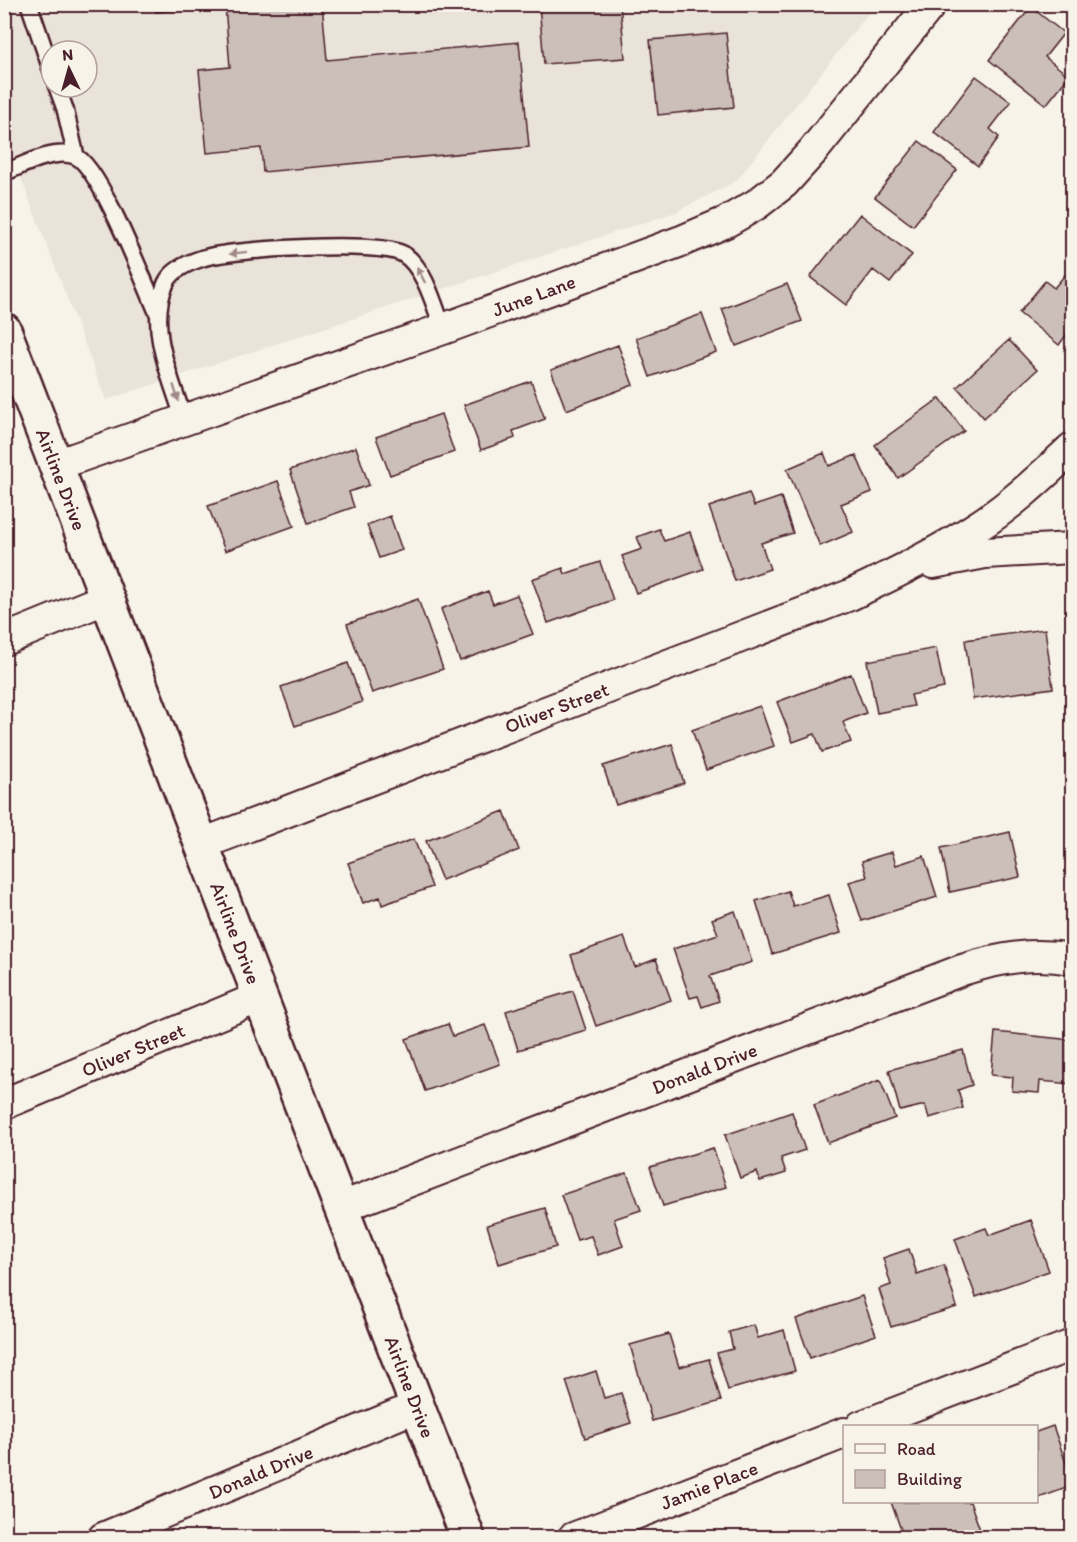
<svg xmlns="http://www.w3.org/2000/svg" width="1077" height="1542" font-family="Itim,sans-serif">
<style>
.built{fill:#eae3da;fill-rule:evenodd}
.building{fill:#ccbfb9;stroke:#4a1f2b;stroke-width:1.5}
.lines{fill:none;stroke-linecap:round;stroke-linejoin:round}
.lane-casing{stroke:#4a1f2b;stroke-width:20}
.street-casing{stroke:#4a1f2b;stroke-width:34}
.secondary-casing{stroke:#4a1f2b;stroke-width:38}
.lane{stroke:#f7f3e8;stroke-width:15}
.street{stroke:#f7f3e8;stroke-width:30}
.secondary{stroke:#f7f3e8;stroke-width:33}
.oneway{fill:#a0898a}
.labels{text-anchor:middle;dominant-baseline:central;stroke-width:6;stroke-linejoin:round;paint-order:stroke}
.street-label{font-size:20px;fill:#4a1f2b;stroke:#f7f3e8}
</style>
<rect width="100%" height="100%" fill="#f7f3e8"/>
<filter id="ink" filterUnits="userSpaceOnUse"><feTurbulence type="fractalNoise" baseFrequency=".0167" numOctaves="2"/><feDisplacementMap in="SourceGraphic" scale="12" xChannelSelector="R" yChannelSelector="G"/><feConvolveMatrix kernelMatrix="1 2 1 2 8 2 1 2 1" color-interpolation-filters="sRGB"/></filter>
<g filter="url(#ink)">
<path class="built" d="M5 5H875L736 181 676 212 106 400 5 136ZM51 51H87V87H51Z"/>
<path class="building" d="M156 4H322L327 60 519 42 529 147 263 172 261 148 207 153 199 70 230 67 225 6 156 12Z
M539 4H620L625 58 544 64Z
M1031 7 1064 33 1045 57 1069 76 1046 105 989 60Z
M726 33 734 107 658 115 650 40Z
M976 76 1011 102 990 129 999 137 978 166 934 132Z
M919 141 957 170 913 226 875 197Z
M860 214 912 255 890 283 873 270 846 305 810 277Z
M1070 269 1072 271V327L1059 345 1019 313 1045 281 1054 288Z
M787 284 802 321 736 346 722 309Z
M702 314 716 352 650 377 636 338Z
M1009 340 1037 370 984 418 957 387Z
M618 345 633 385 566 410 551 370Z
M531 381 545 419 513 431 515 438 481 450 464 405Z
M940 398 964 431 898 478 875 445Z
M441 414 454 452 390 475 376 437Z
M356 447 369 485 349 492 354 507 308 523 290 470Z
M824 453 829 466 856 455 872 492 841 504 853 532 820 546 787 469Z
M278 481 294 526 225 551 208 506Z
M749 493 754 506 781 497 793 533 761 543 770 569 735 581 709 507Z
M390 516 402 550 379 558 367 525Z
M659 529 664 541 690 532 703 569 636 593 622 556 642 549 637 537Z
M600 562 613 600 548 623 532 579 563 568 565 574Z
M488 591 493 604 517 595 533 634 460 661 441 609Z
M418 599 443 669 372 693 347 624Z
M1072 620V665L1070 621Z
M1045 629 1053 688 973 699 965 640Z
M936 648 944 688 911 695 914 706 877 713 867 661Z
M348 663 362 702 295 726 281 687Z
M851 674 866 713 843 722 851 742 822 752 815 734 793 742 777 702Z
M760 706 774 746 706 770 692 730Z
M672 744 684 783 616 805 603 766Z
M504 811 519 850 442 880 426 841Z
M1010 832 1020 877 950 892 941 848Z
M414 839 432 887 382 905 380 897 363 903 348 863Z
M892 852 896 865 924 856 937 897 862 921 849 882 867 877 862 861Z
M788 891 793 906 829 895 841 933 772 954 756 901Z
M735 911 752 962 710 976 719 1001 702 1007 698 996 690 998 673 949 718 934 712 919Z
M624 937 635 967 656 959 671 1000 596 1026 571 955Z
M573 991 586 1030 518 1050 506 1011Z
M448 1024 453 1036 485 1025 500 1064 425 1091 406 1039Z
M995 1032 1072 1040V1084L1040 1081 1039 1093 1012 1091 1013 1077 991 1075Z
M963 1050 972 1085 958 1090 963 1108 929 1118 925 1105 900 1111 889 1070Z
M880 1080 895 1118 828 1143 814 1105Z
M792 1112 805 1150 781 1158 786 1173 760 1181 757 1172 740 1178 725 1135Z
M713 1148 726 1187 663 1206 650 1167Z
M627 1173 641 1210 614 1219 623 1246 598 1255 591 1236 577 1240 561 1195Z
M545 1208 556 1247 499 1264 487 1225Z
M1031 1220 1049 1271 976 1297 955 1239 986 1228 989 1235Z
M909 1249 917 1274 944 1265 957 1307 891 1327 879 1289 891 1285 883 1258Z
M862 1296 876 1335 810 1358 796 1319Z
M754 1325 758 1338 784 1330 795 1371 728 1390 717 1353 733 1349 729 1332Z
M669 1334 679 1367 709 1359 721 1401 652 1421 630 1345Z
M596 1371 604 1398 621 1393 631 1423 585 1438 566 1381Z
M1053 1426 1072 1480V1486L1036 1499V1432Z
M891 1502H970L983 1538H904Z"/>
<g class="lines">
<defs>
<path id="lane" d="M29 4 51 69
M57 87 65 109 76 156
M4 173C23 165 55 148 75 156 100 166 145 285 158 314
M184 420C171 377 146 327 166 283 172 270 190 262 203 258 232 249 380 240 403 254 424 266 435 307 443 329"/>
<g id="street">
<path id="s1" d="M56 465 443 329 684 240 726 222 757 204 784 183 813 151 931 4"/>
<path d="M933 563 985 553 1072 548"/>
<path d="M4 640 107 598"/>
<path id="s2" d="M202 844 850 595C895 574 939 552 980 525 1014 503 1043 475 1072 448"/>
<path id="s3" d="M4 1104 260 997"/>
<path id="s4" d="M342 1207 962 970C1000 958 1032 952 1072 959"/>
<path d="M861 1426 1072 1345"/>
<path id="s5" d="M103 1538 418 1406"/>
<path id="s6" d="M573 1538 844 1433"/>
</g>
<g id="secondary">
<path id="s7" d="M4 330 468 1538"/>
</g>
</defs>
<use href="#lane" class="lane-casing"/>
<use href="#street" class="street-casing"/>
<use href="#secondary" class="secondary-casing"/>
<use href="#lane" class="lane"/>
<use href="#street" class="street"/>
<use href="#secondary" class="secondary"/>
</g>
<defs><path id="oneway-solid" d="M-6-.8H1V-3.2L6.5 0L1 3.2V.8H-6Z" transform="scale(1.5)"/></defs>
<g class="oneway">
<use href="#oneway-solid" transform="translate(238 253) rotate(173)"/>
<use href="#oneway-solid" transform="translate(421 275) rotate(-118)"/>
<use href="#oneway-solid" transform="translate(176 393) rotate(73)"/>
</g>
</g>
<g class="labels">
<g class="street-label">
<text stroke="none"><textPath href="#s1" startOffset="507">June Lane</textPath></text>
<text stroke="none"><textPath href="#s7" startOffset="160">Airline Drive</textPath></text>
<text stroke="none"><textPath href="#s2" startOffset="380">Oliver Street</textPath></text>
<text stroke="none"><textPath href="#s7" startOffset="646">Airline Drive</textPath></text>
<text stroke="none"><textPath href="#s3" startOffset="140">Oliver Street</textPath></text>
<text stroke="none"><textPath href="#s4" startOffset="388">Donald Drive</textPath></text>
<text stroke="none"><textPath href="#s7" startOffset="1132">Airline Drive</textPath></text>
<text stroke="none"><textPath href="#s5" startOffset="171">Donald Drive</textPath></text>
<text stroke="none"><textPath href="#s6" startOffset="146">Jamie Place</textPath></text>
</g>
</g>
<rect width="1077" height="1542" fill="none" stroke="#f7f3e8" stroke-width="24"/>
<rect x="12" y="12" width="1053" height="1518" fill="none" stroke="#4a1f2b" stroke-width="2" filter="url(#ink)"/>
<rect x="843" y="1425" width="195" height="78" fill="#f7f3e8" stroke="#b29e9c" stroke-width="1.5"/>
<rect x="855" y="1444" width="30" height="9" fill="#f7f3e8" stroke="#b29e9c" stroke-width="1.5"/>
<text x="897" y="1455" font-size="18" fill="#4a1f2b">Road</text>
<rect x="855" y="1470" width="30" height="18" fill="#ccbfb9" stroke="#b29e9c" stroke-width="1.5"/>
<text x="897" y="1485" font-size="18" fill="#4a1f2b">Building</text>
<g transform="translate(69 69) rotate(355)"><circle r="28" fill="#f7f3e8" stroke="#b29e9c" stroke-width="1.5"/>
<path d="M0-4.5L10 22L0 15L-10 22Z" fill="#4a1f2b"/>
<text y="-9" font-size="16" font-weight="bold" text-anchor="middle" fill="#4a1f2b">N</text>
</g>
</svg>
